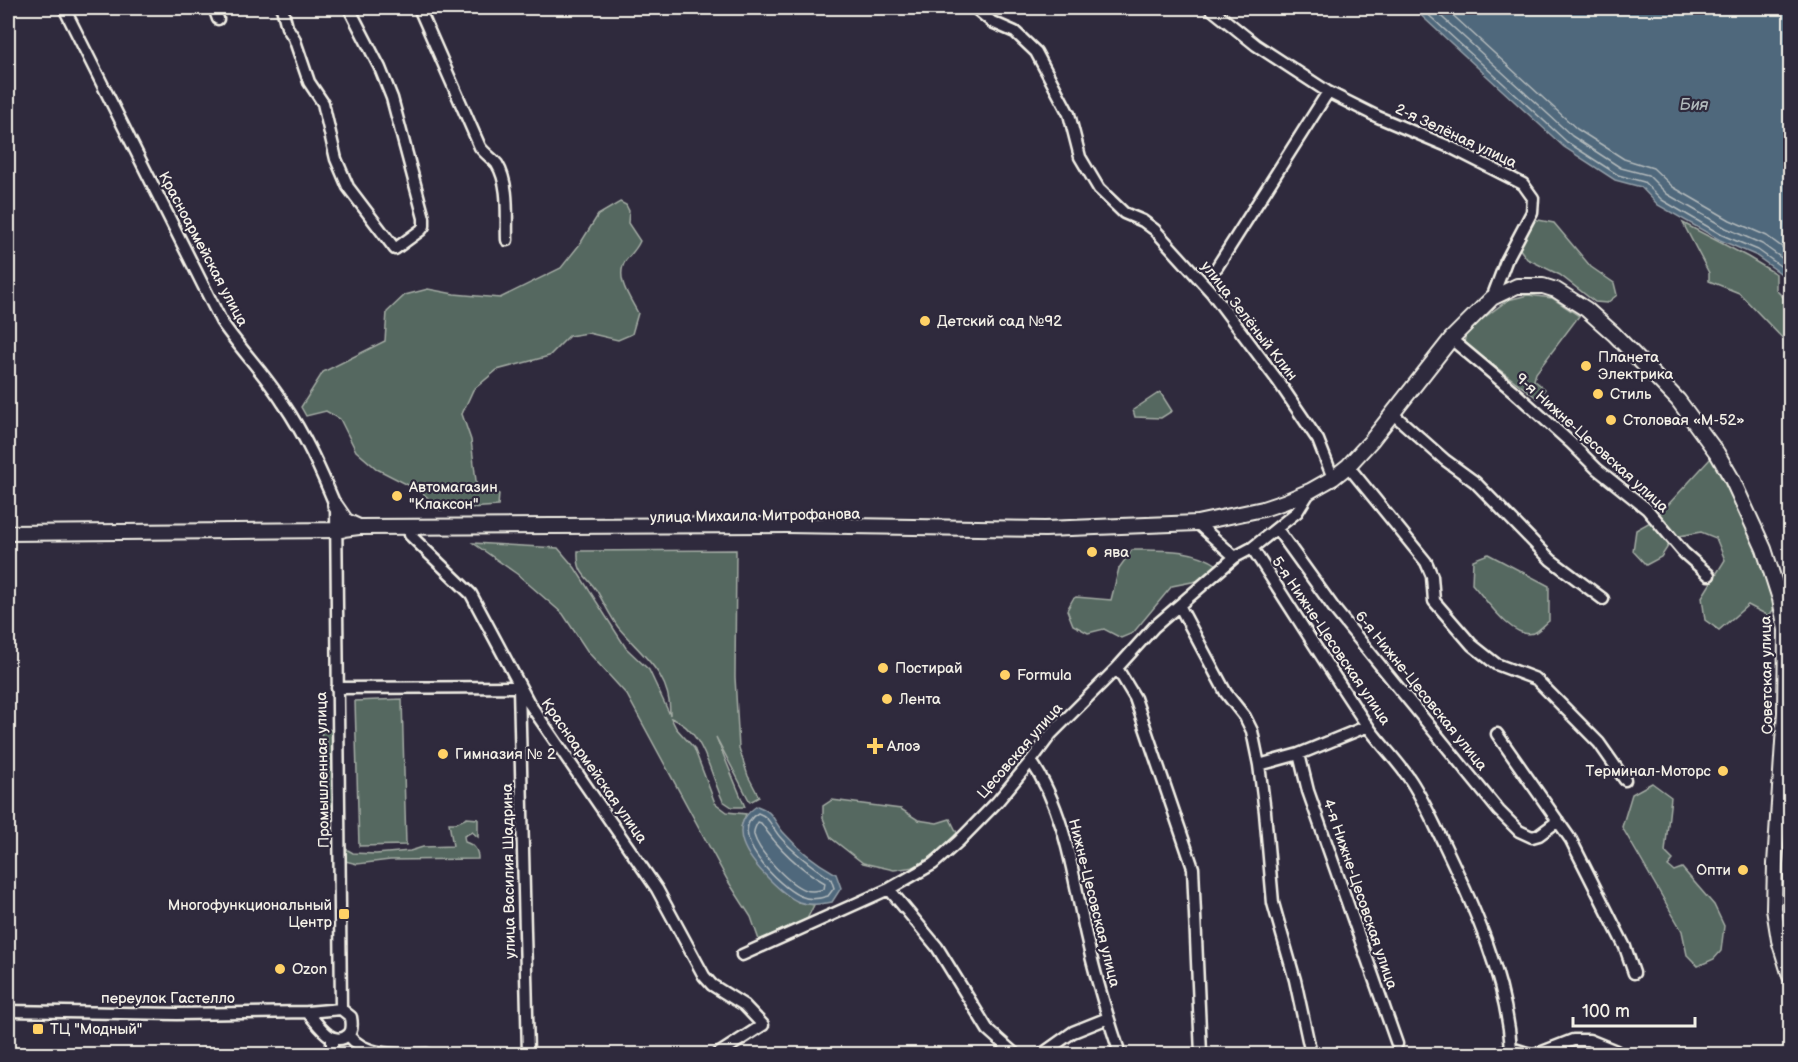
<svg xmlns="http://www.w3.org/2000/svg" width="1798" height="1062" font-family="'Balsamiq Sans',sans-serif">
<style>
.green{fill:#556861;stroke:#a4aca4;stroke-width:1.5}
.water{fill:#50677b;stroke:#929ea7;stroke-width:1.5}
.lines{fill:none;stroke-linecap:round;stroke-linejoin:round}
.shore{stroke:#b2babc;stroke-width:1.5}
.minor-casing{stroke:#f4f1e8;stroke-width:15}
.major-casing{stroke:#f4f1e8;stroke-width:18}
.minor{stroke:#2f2a3d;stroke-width:10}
.major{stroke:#2f2a3d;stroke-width:14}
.poi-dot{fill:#ffd166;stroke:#2f2a3d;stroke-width:2}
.labels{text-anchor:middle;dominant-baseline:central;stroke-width:4.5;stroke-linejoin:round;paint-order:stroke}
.street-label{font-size:15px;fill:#f4f1e8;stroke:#2f2a3d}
.poi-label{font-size:15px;fill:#f4f1e8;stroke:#2f2a3d;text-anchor:start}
.water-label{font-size:16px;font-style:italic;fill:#b2babc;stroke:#2f2a3d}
</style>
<rect width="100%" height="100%" fill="#2f2a3d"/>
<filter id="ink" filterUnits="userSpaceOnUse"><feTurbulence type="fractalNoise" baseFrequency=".0167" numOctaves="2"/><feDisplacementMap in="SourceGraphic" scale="12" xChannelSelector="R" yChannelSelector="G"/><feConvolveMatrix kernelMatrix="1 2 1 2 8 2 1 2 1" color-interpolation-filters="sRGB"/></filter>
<g filter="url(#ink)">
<path class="green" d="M620 202 626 205 629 211 628 223 640 241C636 250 632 253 626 260 614 277 630 298 638 313L632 334 618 340 588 333 569 336 549 356 497 370 473 390 462 414 471 440 477 489 499 494 498 506 440 510 422 492 377 469 356 451 340 419 326 411 306 416 301 407 323 372 385 341 387 312 405 295 428 289 454 294 500 298 561 268 580 244 598 215Z
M1533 219 1554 223 1591 267 1614 283 1617 295 1607 303 1595 302 1560 275 1527 259 1519 248 1522 231Z
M1683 223 1748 257 1776 274V290L1790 304V346L1739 293 1709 281V273Z
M1528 295 1552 298 1579 316 1536 373 1534 380 1545 389 1537 398 1464 343 1466 333 1477 323 1508 300Z
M1160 392 1172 411 1161 418 1135 417 1133 410Z
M1711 458 1749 530 1775 607 1769 616 1748 605 1719 630 1705 620 1702 597 1725 560 1716 538 1701 532 1674 537 1661 557 1646 565 1633 551 1636 530 1654 520Z
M473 543 558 548 575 568 626 648 649 670 670 715C671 673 642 656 618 627 610 616 604 603 597 591 585 574 577 574 578 551L736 550 735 677 739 748 748 776 759 797 750 802 716 737 745 807H732L723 801C709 772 704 730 671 718L676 728 694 748 715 803 727 812 746 814 741 827 798 902 814 905 807 919 759 940 751 917 728 881 627 695 588 652 563 614 517 574Z
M1132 550C1163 550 1193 548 1219 566L1202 580 1172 586 1133 633 1121 638 1104 629 1088 633 1073 625 1067 610 1073 599 1076 597 1111 600 1119 568Z
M1488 554 1549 586V621C1545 624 1539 631 1534 633 1512 640 1485 598 1472 584L1473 560Z
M402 699 406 845 359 846 355 701Z
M326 729 332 730 333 823H323L322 814 328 811 327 740 321 738 322 731Z
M1652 783 1671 797 1665 852 1673 860 1668 866 1674 871 1682 868 1714 905 1724 926 1721 951 1714 959 1698 966 1687 955 1682 931 1622 827 1632 794Z
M832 800 901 809 918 820 937 823 950 819 957 833 934 855 914 867 894 870 863 863 831 838 823 818V806Z
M467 818 478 819V837L472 832 464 836 465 842C474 845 478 849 478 859L390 860 357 864 345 861 343 852 346 849 353 853 376 854 410 851 423 847 453 846 449 823H456Z"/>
<path class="water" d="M1413 8H1790V280L1755 255 1720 240 1658 205 1641 187 1615 180 1564 147Z
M757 806C774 812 772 819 783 832 797 848 818 864 836 874L841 888 832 902C821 904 810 906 799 902 789 898 777 887 769 879 749 859 724 828 757 806Z"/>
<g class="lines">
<path class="shore" d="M1421 8 1567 142 1618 175 1644 182 1662 200 1722 235 1758 250 1790 273
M1432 8 1572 136 1621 168 1648 175 1667 194 1726 228 1762 244 1790 264
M1445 8 1577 129 1624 159 1653 168 1673 187 1730 220 1767 236 1790 253
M758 813C770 817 772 828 780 837 794 853 813 867 831 879L834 888 828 896C819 899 809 900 800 896 779 887 724 832 758 813Z
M758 822 761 823C777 847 800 869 825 883L824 889C818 891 812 892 805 890 789 884 759 853 754 835 753 830 756 826 758 822Z"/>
<defs>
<path id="minor" d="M64 8 221 321C240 349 265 374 283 403 305 435 321 471 336 507L341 1009
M214 8 218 19
M282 8 287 27 294 38 309 82 323 103 336 159 348 187 395 249 421 230 424 226V218L392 98 380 68 349 8
M419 8 480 147C485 154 492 158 497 164 510 185 506 217 507 240
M975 8 992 22 1015 32 1036 52 1069 114 1080 157 1099 189 1124 213 1143 221 1155 230 1212 293 1278 381 1318 440 1333 478
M1210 8 1256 45 1328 92 1378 117 1452 148 1523 184 1533 198 1532 212 1506 261 1492 298
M1217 267 1328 92
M1451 339 1512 390 1571 443 1597 469 1647 509 1684 553 1709 575
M1392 413 1445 460 1475 482 1551 560 1603 599
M1348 466 1426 562 1432 576 1434 601 1472 645 1496 664 1536 679 1599 743 1625 780
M1197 523 1235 557
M409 527 410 535 471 594 529 703 657 889 704 976 712 985 744 1005 763 1025 718 1054
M1277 529 1336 611 1499 811 1519 831 1532 837 1539 835 1558 821
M1252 548C1290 606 1327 666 1366 724 1380 744 1398 761 1411 781 1424 801 1434 824 1445 846 1475 909 1506 978 1511 1048
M1180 607 1226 693 1245 717 1252 731 1259 765 1265 812 1273 903 1295 980 1311 1054
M1117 668 1135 698 1193 868 1201 1054
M337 688 519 687 528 1054
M1497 734 1571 840 1625 947 1634 973
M1299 754 1308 791 1397 1044
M1031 761C1066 812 1073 877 1086 935 1095 976 1107 1015 1120 1054
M1259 765 1299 754 1368 726
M889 889 937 947 988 1030 1015 1054
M742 955 889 889 933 864 959 841 997 802 1031 761 1051 734 1117 668 1154 627 1235 557 1252 548 1297 512 1310 491
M8 1011 177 1014 307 1012 341 1009 351 1017C352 1023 353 1031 348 1035 332 1049 317 1022 307 1012
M348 1035C367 1058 400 1054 427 1054
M332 1054V1038
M1042 1054 1073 1032 1108 1018
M1498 1054 1511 1048 1530 1054
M1537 1054 1573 1040H1589L1616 1051 1619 1054"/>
<path id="major" d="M335 505 346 521 359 527
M335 530 359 527 786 525 1045 529 1197 523 1263 509 1284 502 1310 491 1333 478 1348 466 1371 441 1451 339 1492 298 1517 286H1543L1556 290 1586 309 1614 334 1678 400 1717 453 1732 479 1764 549 1780 599 1786 630 1785 712 1775 864 1774 909 1779 940 1790 976
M8 533 342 530"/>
</defs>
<use href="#minor" class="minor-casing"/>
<use href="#major" class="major-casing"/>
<use href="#minor" class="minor"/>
<use href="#major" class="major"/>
</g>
</g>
<g class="poi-dot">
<circle cx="925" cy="321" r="6"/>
<circle cx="1586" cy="366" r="6"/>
<circle cx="1598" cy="394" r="6"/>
<circle cx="1611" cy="420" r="6"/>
<circle cx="397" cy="496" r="6"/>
<circle cx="1092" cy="552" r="6"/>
<circle cx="883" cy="668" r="6"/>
<circle cx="1005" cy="675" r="6"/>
<circle cx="887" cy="699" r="6"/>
<path d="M872 737h6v6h6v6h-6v6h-6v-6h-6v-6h6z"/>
<circle cx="443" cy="754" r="6"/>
<circle cx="1723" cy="771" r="6"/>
<circle cx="1743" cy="870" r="6"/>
<rect x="338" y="908" width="12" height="12" rx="3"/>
<circle cx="280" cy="969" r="6"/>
<rect x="32" y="1023" width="12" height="12" rx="3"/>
</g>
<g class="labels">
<g class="street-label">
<text transform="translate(1456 136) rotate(25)">2-я Зелёная улица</text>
<text transform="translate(203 249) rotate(62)">Красноармейская улица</text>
<text transform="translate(1249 321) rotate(52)">улица Зелёный Клин</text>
<text transform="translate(1592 443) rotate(42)">9-я Нижне-Цесовская улица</text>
<text transform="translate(755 516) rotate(-1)">улица Михаила Митрофанова</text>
<text transform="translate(1331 641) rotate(56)">5-я Нижне-Цесовская улица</text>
<text transform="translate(1767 675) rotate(-91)">Советская улица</text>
<text transform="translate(1421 691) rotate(51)">6-я Нижне-Цесовская улица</text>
<text transform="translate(1020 751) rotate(-49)">Цесовская улица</text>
<text transform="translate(323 770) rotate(-91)">Промышленная улица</text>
<text transform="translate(594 771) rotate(55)">Красноармейская улица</text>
<text transform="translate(509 871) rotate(-91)">улица Василия Шадрина</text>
<text transform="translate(1360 894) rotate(71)">4-я Нижне-Цесовская улица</text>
<text transform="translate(1094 903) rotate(76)">Нижне-Цесовская улица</text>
<text x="168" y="998">переулок Гастелло</text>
</g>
<g class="poi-label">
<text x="937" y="321">Детский сад №92</text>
<text x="1598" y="357">Планета<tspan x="1598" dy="17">Электрика</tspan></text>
<text x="1610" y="394">Стиль</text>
<text x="1623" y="420">Столовая «М-52»</text>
<text x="409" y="487">Автомагазин<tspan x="409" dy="17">"Клаксон"</tspan></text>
<text x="1104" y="552">ява</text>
<text x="895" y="668">Постирай</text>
<text x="1017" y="675">Formula</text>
<text x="899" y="699">Лента</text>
<text x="887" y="746">Алоэ</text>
<text x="455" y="754">Гимназия № 2</text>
<text x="1711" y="771" text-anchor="end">Терминал-Моторс</text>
<text x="1731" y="870" text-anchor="end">Опти</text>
<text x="332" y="905" text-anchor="end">Многофункциональный<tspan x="332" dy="17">Центр</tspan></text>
<text x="292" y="969">Ozon</text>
<text x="50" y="1029">ТЦ "Модный"</text>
</g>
<g class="water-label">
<text x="1694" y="105">Бия</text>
</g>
</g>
<rect width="1798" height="1062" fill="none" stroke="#2f2a3d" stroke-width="30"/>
<rect x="15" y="15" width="1768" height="1032" fill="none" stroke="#f4f1e8" stroke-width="2" filter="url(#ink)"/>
<path d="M1573 1017v9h122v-9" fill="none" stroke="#f4f1e8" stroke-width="3"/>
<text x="1582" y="1017" font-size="18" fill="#f4f1e8" stroke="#2f2a3d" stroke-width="4.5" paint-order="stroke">100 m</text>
</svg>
